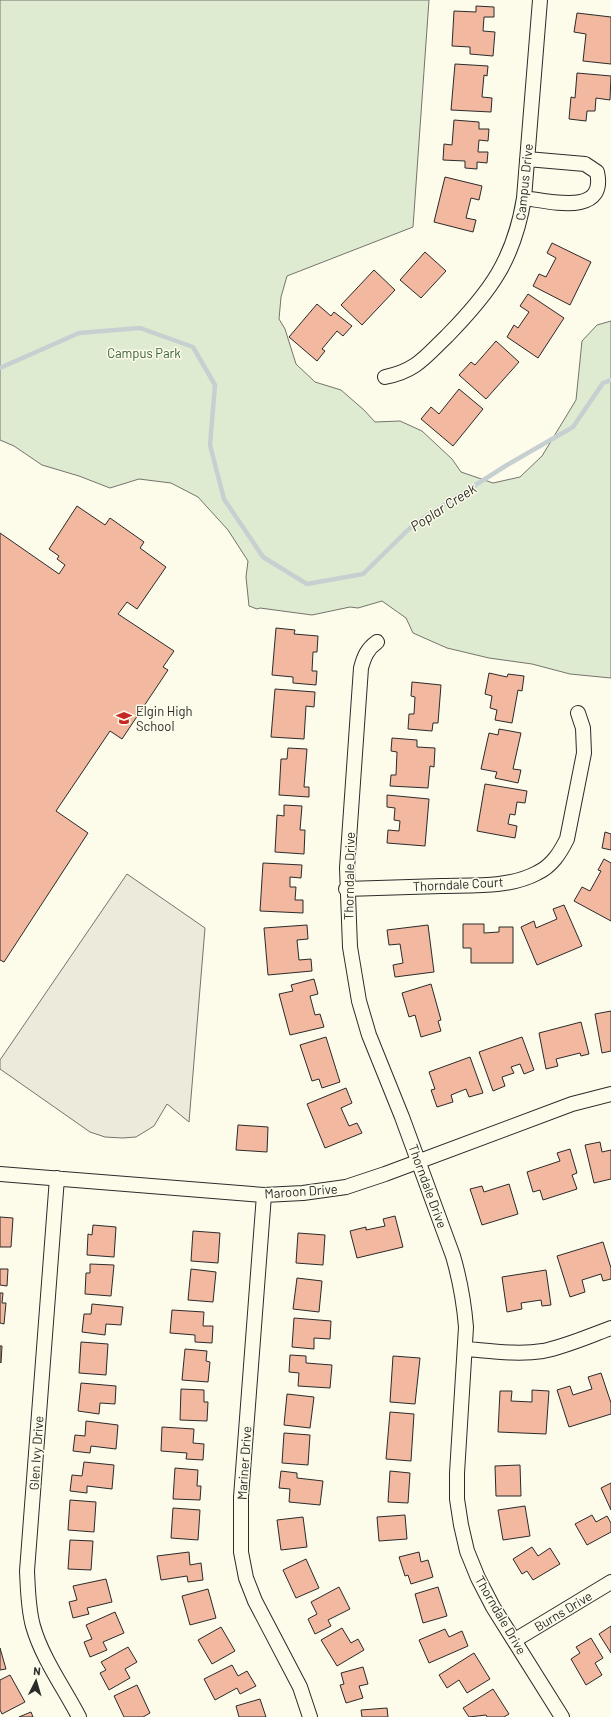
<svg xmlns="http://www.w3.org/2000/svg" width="611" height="1717" font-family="Barlow,sans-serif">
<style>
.green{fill:#deebd1;stroke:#74746e}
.parking{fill:#eceadb;stroke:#74746e}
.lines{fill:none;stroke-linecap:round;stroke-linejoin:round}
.stream{stroke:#c7d0d0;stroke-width:4.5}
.building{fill:#f2b8a0;stroke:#2b2b2b}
.minor-casing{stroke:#2b2b2b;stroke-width:16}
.minor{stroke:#fdfbea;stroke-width:14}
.labels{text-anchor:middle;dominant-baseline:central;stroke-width:3;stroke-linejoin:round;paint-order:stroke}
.street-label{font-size:13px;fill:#2b2b2b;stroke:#fdfbea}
.park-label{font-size:13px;fill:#34623c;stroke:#fdfbea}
.poi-label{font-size:13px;fill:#2b2b2b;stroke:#fdfbea;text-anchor:start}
.water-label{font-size:14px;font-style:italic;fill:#2b2b2b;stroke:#fdfbea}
</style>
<rect width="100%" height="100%" fill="#fdfbea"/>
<path class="green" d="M0 0H429L413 227 287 276 281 297 279 319 285 329 296 364 315 382 341 390 364 410 375 422 400 421 422 431 452 459 461 472 493 483 520 477 542 456 576 400 582 341 597 325 611 321V678L570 674 532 664 489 658 447 648 413 633 406 618 382 601 358 608 350 607 312 615 260 608 257 609 249 606 246 577 248 561 228 530 198 497 171 483 139 479 110 488 79 476 42 465 14 446 0 440Z"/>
<path class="parking" d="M127 874 205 928 189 1122 167 1104 154 1126 136 1137 122 1138 105 1137 90 1132 0 1069V1060Z"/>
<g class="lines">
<path class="stream" d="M0 368 79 333 140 328 193 347 215 385 210 445 224 499 263 557 307 584 363 574 414 524 507 465 573 427 603 383 611 380"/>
</g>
<path class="building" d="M476 6 494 7V17H484L483 31 495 32 493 56 470 54V47L452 46 454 11 476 12Z
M577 13 611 17V64L583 61 586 34 574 32Z
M455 64 488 66 487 76 484 75 482 97 492 98 491 112 451 110Z
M577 73 611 76 610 100 596 98 595 111H587L586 121 569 119 571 97 575 98Z
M454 120 479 122V129H489L488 141 479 140 478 152H488L487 163 477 162V169L465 168V161L443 160 444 144 452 145Z
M445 177 482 186 479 200 471 198 466 218 476 220 473 232 434 222Z
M552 243 591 262 570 305 533 286 539 274 546 277 556 258 547 253Z
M425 252 446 271 421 298 400 280Z
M374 270 395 290 362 325 341 305Z
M528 294 564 318 538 358 507 337 514 325 518 328 529 312 520 306Z
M317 304 331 316 334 312 352 326 343 336 337 331 322 349 325 351 317 361 289 337Z
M496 341 519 362 486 399 459 375 471 362 475 365Z
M459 389 483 409 453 446 421 419 431 407 439 414Z
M77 506 105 525 110 518 144 542 140 548 166 567 137 609 127 602 118 614 174 651 163 667 168 670 122 739 110 731 56 811 88 833 4 962 0 960V533L59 574 65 565 57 559 59 556 49 549Z
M276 628 295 630 294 634 318 636 317 652H313L312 671H317L316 685 293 683V677L272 675Z
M489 673 507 677 508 674 524 676 522 691 518 690 512 723 495 720 497 710 490 708 492 696 485 694Z
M412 682 441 685 438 723H433L432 731 408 729 409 714H414L415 697 411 696Z
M275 689 315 692 314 707 306 706 304 739 271 737Z
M499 729 521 733 513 769 521 770 518 783 495 778 497 772 481 769 489 733 498 735Z
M392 738 417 740V747L435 748 434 767 430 766 428 788 390 786 391 775H396L397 752 391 751Z
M288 748 307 749 304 787H309V797L279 795 281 759H287Z
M485 784 527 791 525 803 517 802 515 815 510 814 508 824 517 826 515 838 477 831Z
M387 795 429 799 425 846 387 843 388 830 399 831 400 821 394 820 395 808 387 807Z
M284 805 302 806 300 830H305L304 854 275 852 277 815 284 816Z
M605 832 611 834V850L602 848Z
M604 859 611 863V921L574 901 582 887 590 891 601 871 598 870Z
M263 863 302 865 301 878 290 877V887H296L295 900H303V913L260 911Z
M564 905 582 946 537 965 521 927 534 921 536 928 557 919 553 909Z
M463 924H484V933L499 932V927H513V963H471V948H463Z
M307 925 308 939 297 940 299 960 311 959 312 971 268 975 264 928Z
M428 925 434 972 395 977 393 965 403 963 400 944 389 945 387 930Z
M314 979 318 994 310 996 315 1015 320 1014 324 1027 290 1035 279 994 293 991 291 985Z
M431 984 441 1020 438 1021 441 1031 421 1037 415 1015 409 1017 402 993Z
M611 1011V1051L602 1053 595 1014Z
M581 1022 589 1054 581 1056 580 1053 556 1059 558 1066 546 1069 539 1033Z
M326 1037 340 1082 322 1088 319 1079 312 1081 300 1045Z
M522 1037 534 1070 524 1074 520 1064 511 1067 514 1073 502 1077 505 1086 493 1091 479 1052Z
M470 1057 483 1093 469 1097 466 1089 451 1095 453 1102 437 1107 431 1090 435 1089 429 1072Z
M346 1088 352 1103 341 1108 349 1126 357 1123 362 1133 325 1148 307 1104Z
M238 1125 268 1127 267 1152 236 1150Z
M600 1142 602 1152 611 1150V1179L594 1183 585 1145Z
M570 1149 577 1173 572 1175 577 1189 543 1200 540 1190 533 1192 527 1172 560 1161 557 1153Z
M509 1184 518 1214 482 1225 470 1189 482 1186 484 1192Z
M395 1216 403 1247 357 1258 350 1231 366 1227V1230L385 1226 383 1219Z
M0 1217 13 1218 11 1247H0Z
M93 1225 116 1227 114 1257 87 1255 88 1234 92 1235Z
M193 1231 220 1233 218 1263 191 1261Z
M298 1233 325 1235 323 1265 296 1263Z
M603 1242 611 1268V1279L603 1281 601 1274 582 1280 585 1292 570 1297 557 1256Z
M90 1264 114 1265 111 1296 85 1294 86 1273H90Z
M0 1269H8L7 1286 0 1285Z
M191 1269 216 1272 213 1302 188 1300Z
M546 1270 551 1305 542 1306 541 1300 521 1303 522 1309 507 1312 502 1277Z
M297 1278 322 1281 319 1312 293 1309Z
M0 1293H3L2 1303H6L4 1324 0 1323Z
M92 1304 123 1307 121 1325 106 1324 105 1335 82 1332 84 1314H91Z
M172 1310 204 1312 203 1326H213L212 1343 195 1342V1335L170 1333Z
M294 1318 331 1321 330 1339 314 1338V1349L292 1347Z
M81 1342 108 1344 106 1375 79 1373Z
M0 1346H2L1 1363 0 1362Z
M185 1349 207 1351 206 1361 210 1362 208 1382 182 1380Z
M290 1355 306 1356V1363L332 1365 330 1388 298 1386 299 1373 289 1372Z
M393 1356 420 1358 415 1404 390 1402Z
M601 1373 611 1403V1414L569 1427 557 1390 570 1386 573 1395 592 1389 588 1377Z
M81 1383 116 1386 115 1404 100 1403 99 1414 78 1411Z
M181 1389 204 1390V1402H208L207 1421 180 1420Z
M532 1390 549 1391 546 1434 498 1432 500 1391H512L511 1401 532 1402Z
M287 1394 314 1397 310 1428 284 1425Z
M390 1412 414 1414 411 1461 386 1459Z
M86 1421 118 1425 116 1449 91 1446 90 1453 73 1451 75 1435 85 1436Z
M162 1427 194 1429 193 1443 204 1444 203 1460 186 1459 187 1453 161 1451Z
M284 1433 310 1435 308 1465 282 1463Z
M84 1462 114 1465 112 1489 87 1486V1493L70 1491 72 1475 82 1476Z
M520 1465 521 1496H496L495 1466Z
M175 1468 198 1470 197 1486H201L200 1500 173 1499Z
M281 1471 297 1473V1478L323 1481 320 1505 289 1502 290 1489 279 1488Z
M390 1471 410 1473 408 1503 388 1502Z
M611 1483V1510L601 1488Z
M70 1500 96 1502 94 1532 68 1530Z
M525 1506 530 1536 503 1540 498 1510Z
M173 1508 200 1510 198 1540 171 1538Z
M405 1515 407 1539 379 1541 377 1517Z
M592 1515 596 1522 607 1516 611 1523V1532L587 1545 575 1524Z
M303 1517 307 1547 281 1550 277 1520Z
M70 1540 93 1541 91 1570 68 1569Z
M532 1547 538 1556 550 1548 560 1564 533 1580 527 1571 522 1574 513 1559Z
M189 1552 190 1565 201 1563 203 1580 188 1582 187 1576 161 1580 157 1556Z
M419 1552 421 1562 428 1560 433 1577 411 1584 408 1575 405 1576 399 1557Z
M306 1559 319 1588 296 1598 283 1570Z
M106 1579 112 1602 87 1608 89 1614 73 1618 69 1602 77 1600 73 1586Z
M339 1587 350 1609 328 1620 331 1626 315 1634 308 1619 317 1614 311 1602Z
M438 1587 447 1616 423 1623 415 1594Z
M208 1589 216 1618 190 1625 182 1596Z
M115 1612 124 1633 103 1642 107 1650 90 1657 84 1642 92 1639 86 1625Z
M611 1626V1653L599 1634Z
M221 1627 235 1651 212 1664 198 1640Z
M342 1628 351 1643 358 1639 364 1650 337 1666 321 1640Z
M445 1629 449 1637 462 1631 468 1646 429 1663 419 1640Z
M591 1638 603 1658 595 1663 602 1675 586 1685 571 1659 580 1653 576 1647Z
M128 1647 137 1662 125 1669 130 1678 109 1690 100 1673 106 1670 101 1662Z
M0 1648 6 1669 0 1670Z
M474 1653 490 1679 467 1693 459 1680 447 1688 439 1675Z
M232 1665 238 1676 247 1671 256 1686 240 1694 237 1688 215 1700 204 1679Z
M363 1667 368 1684 359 1686 363 1698 346 1703 340 1685 344 1684 341 1673Z
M10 1675 25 1702 2 1714 0 1710V1680Z
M137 1685 150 1713 143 1717H124L114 1696Z
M493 1689 509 1714 504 1717H487L486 1715 469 1717 463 1708Z
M260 1699 266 1717H239L236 1706Z
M387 1708 388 1717H362L361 1710Z
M31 1712 33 1717H19Z"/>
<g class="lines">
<defs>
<path id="minor" d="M524 198C549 201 607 217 597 172L585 164 527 159
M385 377C416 371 425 357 447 336 490 292 514 260 524 198L540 0
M377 642C367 649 364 657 361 668L347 868 350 947 359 1001 369 1035 402 1117 453 1256C460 1280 464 1303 466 1327L457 1473V1499L461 1525 467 1551 478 1578 493 1607 562 1717
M346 889C378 888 410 887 441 886 472 885 509 888 537 873 552 866 560 853 567 839L584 753 583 728 578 713
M0 1174 264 1195 303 1193 346 1187 385 1174 572 1104 611 1094
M57 1178 27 1571C28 1589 28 1608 33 1626 42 1658 64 1688 79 1717
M264 1195 241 1497V1552L246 1578 255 1601 300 1687 310 1717
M466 1349C491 1351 518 1355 543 1351 567 1346 589 1336 611 1328
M515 1640 611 1582"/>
</defs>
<use href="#minor" class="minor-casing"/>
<use href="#minor" class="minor"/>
</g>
<defs>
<symbol id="school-bare" viewBox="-9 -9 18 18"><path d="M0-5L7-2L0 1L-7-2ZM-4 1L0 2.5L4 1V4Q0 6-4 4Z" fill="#c62828" stroke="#fdfbea" stroke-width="2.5" paint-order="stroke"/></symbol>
</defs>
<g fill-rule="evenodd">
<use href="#school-bare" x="113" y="707" width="22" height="22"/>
</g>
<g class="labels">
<g class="street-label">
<text transform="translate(524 182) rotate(-84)">Campus Drive</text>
<text transform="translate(349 876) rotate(-89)">Thorndale Drive</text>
<text transform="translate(458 884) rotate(-3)">Thorndale Court</text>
<text transform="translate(428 1186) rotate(70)">Thorndale Drive</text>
<text transform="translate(301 1191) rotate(-4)">Maroon Drive</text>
<text transform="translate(36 1453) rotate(-86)">Glen Ivy Drive</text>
<text transform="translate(244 1463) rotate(-86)">Mariner Drive</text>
<text transform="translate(563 1611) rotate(-31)">Burns Drive</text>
<text transform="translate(501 1615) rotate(60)">Thorndale Drive</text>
</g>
<g class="park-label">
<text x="144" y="353">Campus Park</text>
</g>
<g class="poi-label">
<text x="136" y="711">Elgin High<tspan x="136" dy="15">School</tspan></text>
</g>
<g class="water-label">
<text transform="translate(443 507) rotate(-33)">Poplar Creek</text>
</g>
</g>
<g transform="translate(36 1681) rotate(5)" stroke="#fdfbea" stroke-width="3" paint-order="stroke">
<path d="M0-3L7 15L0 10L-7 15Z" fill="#2b2b2b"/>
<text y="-6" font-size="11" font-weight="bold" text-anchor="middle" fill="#2b2b2b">N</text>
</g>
</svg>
